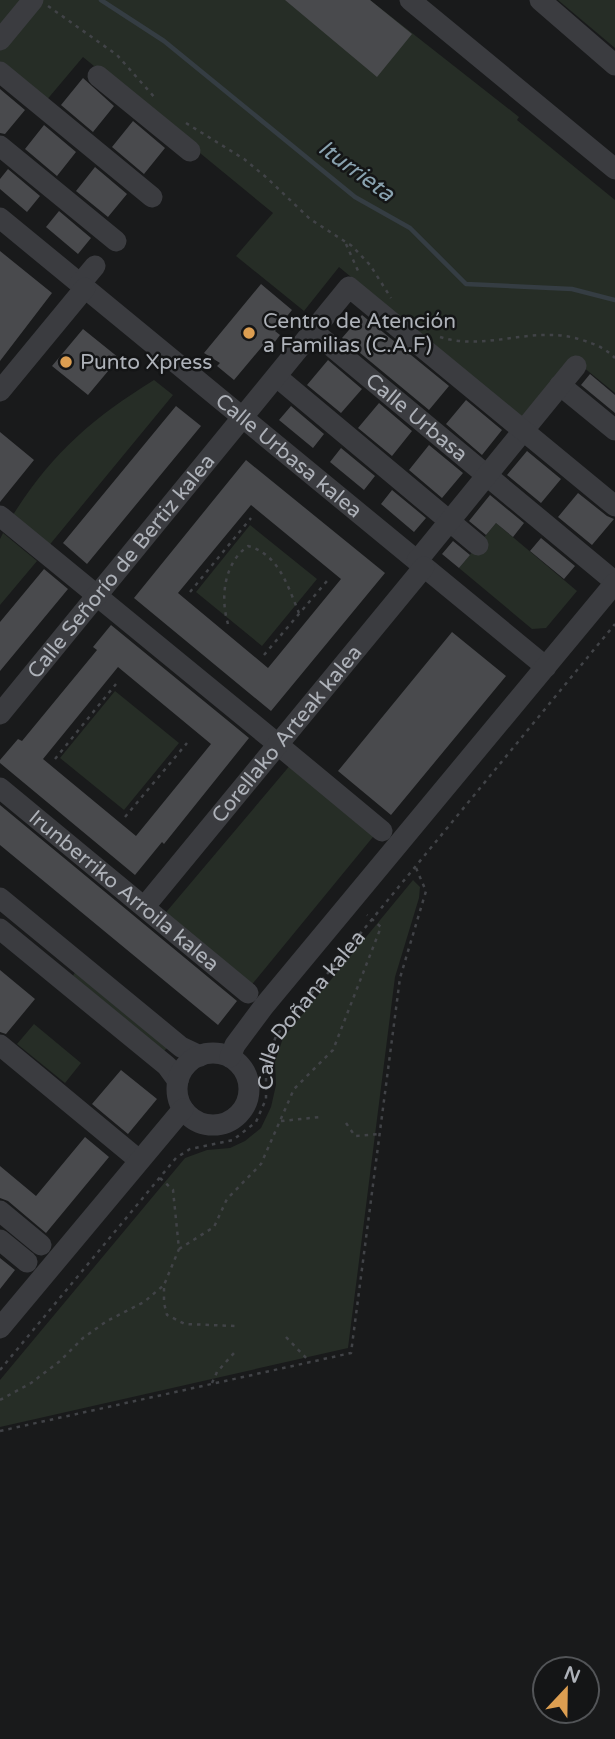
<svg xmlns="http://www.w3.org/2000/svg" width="615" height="1739" font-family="'Varela Round',sans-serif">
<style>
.green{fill:#262d26}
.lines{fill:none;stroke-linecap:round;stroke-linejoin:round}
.stream{stroke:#353d43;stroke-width:4.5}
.building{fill:#494a4d;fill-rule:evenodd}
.path{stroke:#414347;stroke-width:2.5;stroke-dasharray:3.5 5;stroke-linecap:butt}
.minor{stroke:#3b3c40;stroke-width:21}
.poi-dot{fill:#dc9e51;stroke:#141516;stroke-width:2.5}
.labels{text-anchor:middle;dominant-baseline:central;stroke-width:5;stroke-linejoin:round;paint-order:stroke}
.poi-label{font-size:21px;fill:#aeb2b9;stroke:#141516;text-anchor:start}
.street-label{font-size:21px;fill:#aeb2b9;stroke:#141516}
.water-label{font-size:23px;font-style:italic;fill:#89a2af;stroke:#141516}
</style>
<rect width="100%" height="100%" fill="#191a1b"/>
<path class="green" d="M0 0H370L519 117 517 120 615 200V393L572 358 521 418 339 267 304 311 236 256 273 213 83 57 45 102 0 64Z
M558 0H615V48Z
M154 380 173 395 47 548 11 518C51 454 91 419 154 380Z
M496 523 577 591 546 628 532 629 459 568Z
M250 525 317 579 262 646 196 592Z
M3 533 37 561 0 605V539Z
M115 691 179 743 124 810 60 758Z
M292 763 377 832 249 988 162 917Z
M413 880 420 887 419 898 395 977 348 1348 0 1427V1380L185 1158 207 1150 230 1148 245 1141 261 1128 271 1107 276 1085 275 1062 283 1038Z
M76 971 168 1047 163 1052 72 977Z
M34 1024 81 1063 65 1083 17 1044Z"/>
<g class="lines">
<path class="stream" d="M101 0 164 41 355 197 410 228 466 284 572 289 615 300"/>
</g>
<path class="building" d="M285 0H370L412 34 377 77Z
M83 78 114 106 93 132 61 105Z
M0 89 25 110 5 134 0 133Z
M133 121 165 148 144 174 112 147Z
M44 125 76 152 57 176 25 149Z
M95 167 127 194 108 217 76 191Z
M8 169 40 196 27 212 0 189V179Z
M59 211 91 238 78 254 46 227Z
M0 251 52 293 0 361Z
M261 284 292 310 275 331 280 335 271 347 265 343 234 380 217 366 220 363 204 353Z
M362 315 449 386 429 410 342 338Z
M83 329 119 358 88 395 52 366Z
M328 360 362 389 341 413 307 385Z
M590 374 615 395V413L581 385Z
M466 400 502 430 482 455 446 424Z
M379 403 412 431 392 456 358 428Z
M176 406 201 426 87 564 63 543Z
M291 406 324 434 313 448 279 420Z
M0 432 34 460 0 502Z
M429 445 463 473 442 498 409 470Z
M341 448 375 476 364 490 330 462Z
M527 451 561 479 541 503 507 475Z
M246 460 385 573 271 711 134 598ZM251 505 341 579 268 668 178 593Z
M392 490 426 518 414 532 381 504Z
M578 493 607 516 614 519 592 545 558 517Z
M490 495 524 523 513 537 496 523 486 535 469 521Z
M541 538 575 566 564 579 530 551Z
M453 541 470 555 459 568 442 554Z
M44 569 68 589 0 671V622Z
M111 625 249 738 164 844 162 842 135 875 0 763V760L18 739 22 741 97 650 93 647ZM118 667 211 744 136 836 43 759Z
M452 632 506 676 391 815 338 771Z
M0 805 237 1001 218 1025 0 845Z
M0 970 35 999 6 1034 0 1032Z
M121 1070 157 1099 128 1134 92 1104Z
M85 1137 109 1157 46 1233 8 1201 0 1198V1166L36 1196Z
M0 1258 15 1270 0 1289Z"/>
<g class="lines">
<g class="path">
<path d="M48 6 117 55 156 99"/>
<path d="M186 123 244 159 267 178 310 219 352 246 370 265 391 298"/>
<path d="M346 244 359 273"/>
<path d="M440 337C487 352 534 324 582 340 595 344 605 348 615 358"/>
<path d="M190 592 251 518"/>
<path d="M228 624C220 597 224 563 248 546 279 554 288 587 299 613"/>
<path d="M264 655 327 581"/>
<path d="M55 759 116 684"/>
<path d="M125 817 187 743"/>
<path d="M281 1121 320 1117"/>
<path d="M346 1123 355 1136 380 1134"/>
<path d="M160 1178 173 1190 179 1249 164 1285V1303L167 1315 185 1324 235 1326"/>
<path d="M179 1249 214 1227 227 1199 261 1164 294 1089 333 1050 381 927 367 915"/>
<path d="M286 1337 310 1362"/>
<path id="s1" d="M0 1370 176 1158 190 1149 233 1140 256 1122 266 1099V1064L276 1036 615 624"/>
<path d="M212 1383 217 1372 234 1353"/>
<path d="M0 1400 31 1383 60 1361 83 1338 107 1321 144 1302 164 1285"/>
<path d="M0 1431 351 1353 400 978 426 891 416 868"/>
</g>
<g class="minor">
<path d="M410 0 615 169"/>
<path d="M540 0 615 65"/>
<path d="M0 40 33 0"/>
<path d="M0 72 152 197"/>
<path d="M98 76 190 151"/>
<path d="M0 146 116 241"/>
<path id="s2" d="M0 218 546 667"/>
<path d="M80 284 95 266"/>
<path id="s3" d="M313 331 615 582"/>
<path d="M277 377 478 545"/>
<path d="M560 385 615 430"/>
<path d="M0 391 85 288"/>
<path d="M0 516 94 593"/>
<path d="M417 561 576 366"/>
<path d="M102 600 274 741"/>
<path id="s4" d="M0 714 349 287 615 506"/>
<path d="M282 748 382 831"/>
<path id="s5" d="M0 788 248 993"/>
<path d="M0 898 181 1047 200 1056"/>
<path id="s6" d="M150 900 424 567"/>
<path d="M0 929 167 1066 178 1081"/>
<path d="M0 1045 134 1156"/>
<circle cx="213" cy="1089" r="36"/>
<path d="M230 1057 235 1045 264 1006 615 583"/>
<path d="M0 1211 41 1245"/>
<path d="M0 1240 27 1262"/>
<path d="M0 1328 183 1109"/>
</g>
</g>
<g class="poi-dot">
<circle cx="249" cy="333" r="7"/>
<circle cx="66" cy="362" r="7"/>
</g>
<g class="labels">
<g class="poi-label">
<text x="263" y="321">Centro de Atención<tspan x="263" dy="24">a Familias (C.A.F)</tspan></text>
<text x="80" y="362">Punto Xpress</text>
</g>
<g class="street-label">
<text stroke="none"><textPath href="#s3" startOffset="135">Calle Urbasa</textPath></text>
<text stroke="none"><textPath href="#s2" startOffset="374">Calle Urbasa kalea</textPath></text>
<text stroke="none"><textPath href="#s4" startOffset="191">Calle Señorío de Bertiz kalea</textPath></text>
<text stroke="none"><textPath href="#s6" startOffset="215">Corellako Arteak kalea</textPath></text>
<text stroke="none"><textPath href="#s5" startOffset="161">Irunberriko Arroila kalea</textPath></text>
<text stroke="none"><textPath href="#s1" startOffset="494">Calle Doñana kalea</textPath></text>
</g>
<g class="water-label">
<text transform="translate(356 171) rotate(36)">Iturrieta</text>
</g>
</g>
<g transform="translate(566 1690) rotate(22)"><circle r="33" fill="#141516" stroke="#525457" stroke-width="2"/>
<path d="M0-5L12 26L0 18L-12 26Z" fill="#dc9e51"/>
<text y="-10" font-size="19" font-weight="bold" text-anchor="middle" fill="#aeb2b9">N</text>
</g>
</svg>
